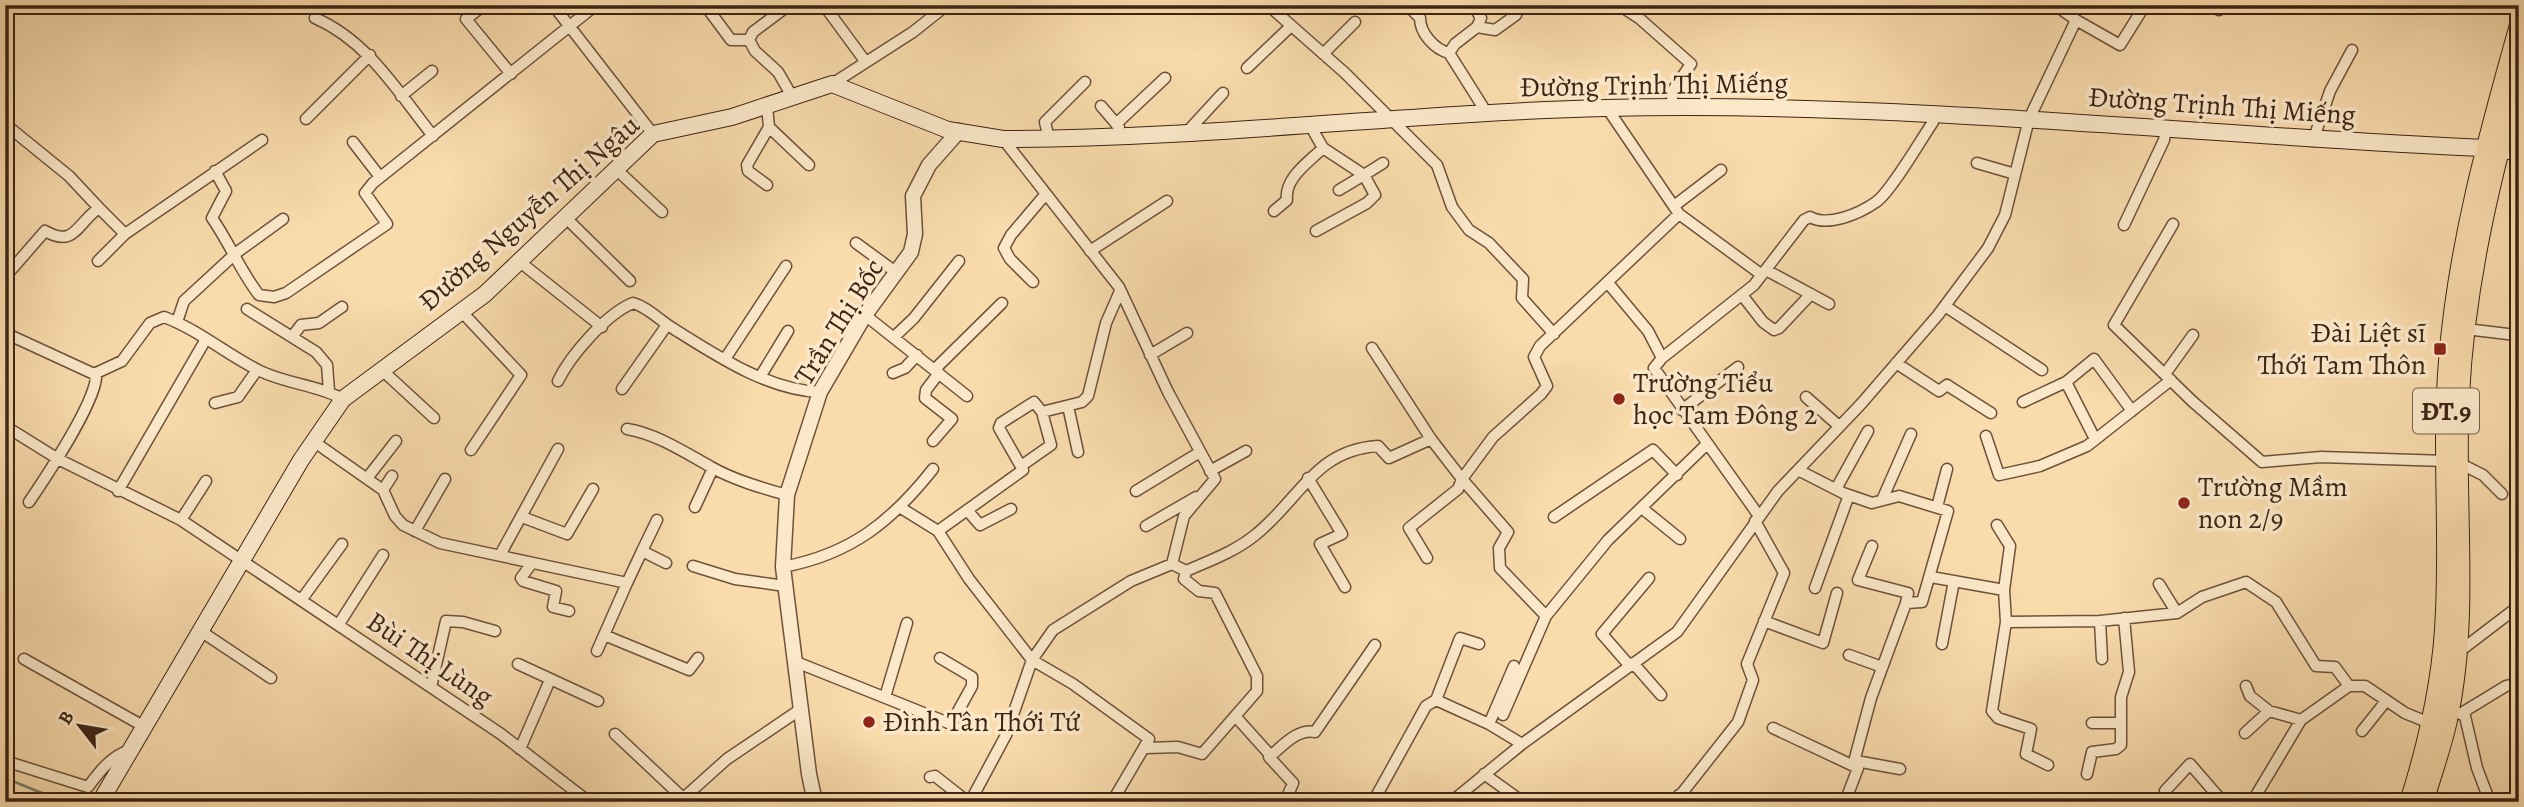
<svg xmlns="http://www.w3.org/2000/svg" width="2524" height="807" font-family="Alegreya,serif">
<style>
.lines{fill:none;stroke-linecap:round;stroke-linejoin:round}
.stream{stroke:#787f6b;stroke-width:2.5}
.minor-casing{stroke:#6c523b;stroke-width:13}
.tertiary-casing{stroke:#6c523b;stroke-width:17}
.secondary-casing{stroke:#3d2415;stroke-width:18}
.primary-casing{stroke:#3d2415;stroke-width:20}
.minor{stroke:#fbe8c9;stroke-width:10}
.tertiary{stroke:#fbe8c9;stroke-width:14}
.secondary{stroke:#fbe8c9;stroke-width:16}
.primary{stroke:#f9dbac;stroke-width:18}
.poi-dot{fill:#8f2418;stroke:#fbe8c9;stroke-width:2.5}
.labels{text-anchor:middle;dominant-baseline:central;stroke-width:7;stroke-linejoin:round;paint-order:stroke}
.shield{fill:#fbe8c9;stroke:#765f4b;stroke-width:2}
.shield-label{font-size:26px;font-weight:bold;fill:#3d2415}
.street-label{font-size:28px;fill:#3d2415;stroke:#fbe8c9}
.poi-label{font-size:28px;fill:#3d2415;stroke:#fbe8c9;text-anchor:start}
</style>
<rect width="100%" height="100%" fill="#f9dbac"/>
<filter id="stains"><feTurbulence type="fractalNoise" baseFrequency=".00286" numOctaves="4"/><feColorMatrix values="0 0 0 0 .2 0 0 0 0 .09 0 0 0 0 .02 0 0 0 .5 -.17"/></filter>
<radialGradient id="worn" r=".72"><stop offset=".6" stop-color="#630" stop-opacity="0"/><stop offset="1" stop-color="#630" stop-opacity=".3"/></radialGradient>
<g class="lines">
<path class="stream" d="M5 778 64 802"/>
<defs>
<path id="minor" d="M484 5 466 19 511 74
M553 5 653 134
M705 5 731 40H749
M789 5 753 32 749 40 755 51 778 72 793 98
M1268 5 1345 73 1437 165 1452 207 1469 230 1489 243 1523 279 1522 298 1554 334
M1407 5 1420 18C1420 33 1434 49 1449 53
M1473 5 1481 18 1477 27
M1619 5 1639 18 1691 64 1673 90 1671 108
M2213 5 2219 10
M826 8 865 61
M315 18C368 41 398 92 433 136
M2076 20 2120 45 2145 5
M1323 54 1355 22
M1247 68 1291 26
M832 84 913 32 947 5
M401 96 432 71
M1101 106 1119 127
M1488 115 1449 53 1455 44 1477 27 1495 30 1516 15
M306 119 370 55
M5 124 69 176 99 208
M1116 124 1165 78
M1310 125 1323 148 1364 175 1383 163
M769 127 809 165
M1188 131 1223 93
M1003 139 1119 287 1168 392 1215 479 1184 516 1172 564
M1049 139 1045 122 1085 82
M2313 141 2330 91 2352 50
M353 142 380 177
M1977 163 2015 174
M616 169 662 212
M215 171 226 191 212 218C230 244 241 272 259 295L274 297 286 293 387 224 365 193 373 183 596 5
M767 185 748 171 747 165 769 127 767 106
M1674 206 1721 170
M1274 211 1287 200C1284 178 1309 162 1323 148
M1679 214 1762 275
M566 218 630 281
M2173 224 2114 325 2192 401 2262 462 2321 457 2446 461
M2124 225 2164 140 2166 128
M1316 231 1367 203 1375 195 1364 175 1339 190
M856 243 897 273
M1090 251 1167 201
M98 261 125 234
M520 262 602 327
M1766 270 1829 304
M5 277 45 231C75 248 76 224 99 208L125 234 262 140
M1033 282 1010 259 1004 248 1011 235 1045 195
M1608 283 1648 331 1662 358 1654 368 1759 516
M1742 295 1763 322 1774 330 1779 328 1811 294
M1945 306 2042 370
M247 309 316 352 327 365 329 391
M461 311 521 375 471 450
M865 315 967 396
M177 322 184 301 236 253 283 219
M2466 329 2516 335
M5 333 94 374 96 378C93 406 46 477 29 502
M292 337 301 325 319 323 342 307
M894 337 914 318 959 261
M1372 348 1431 439
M1150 355 1187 333
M1662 358 1754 285 1804 220 1810 217C1828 227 1859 214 1876 202 1890 193 1922 138 1933 122V113
M725 359 786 266
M1896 363 1939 391 1947 385 1950 387 1991 413
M935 369 1002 303
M383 371 434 418
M893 373 905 368 917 355
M94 374 122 361 150 323 164 317C199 330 227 355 260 371 287 384 318 385 343 399
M2165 374 2193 335
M760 377 788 331
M558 381C570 356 606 314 633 303 648 307 660 321 674 329 717 356 768 390 820 392
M2066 382 2095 439
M622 389 667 325
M1806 397 1839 426
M2023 402 2066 382 2094 359 2132 411
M215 403 238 397 257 370
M1068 406 1078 452
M1682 410 1738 367
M5 426 58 459 181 520 501 734 589 802
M627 429C657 434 684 452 711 467 734 480 762 488 787 495
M1986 436 1999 475 2040 466 2087 446 2171 380
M313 441 383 490 395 516 403 525 440 543 627 583 642 551 666 563
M933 441 952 419 925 398 926 390 939 373
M2459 463 2483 475 2502 494
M1021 466 1051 445 1042 412
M1798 470 1843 493 1872 503 1899 496 1948 511 1922 602 1906 603 1871 698 1855 758 1858 768 1845 802
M1210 471 1246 451
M368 477 396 441
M1308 478 1342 534 1320 544 1345 587
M1836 489 1868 431
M383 490 392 476
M118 491 206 339
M1136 491 1200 452
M1882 500 1911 434
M695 507 713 468
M1937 507 1947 469
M901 508 938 531 969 579 1032 660 1073 684 1149 739 1112 802
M1643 509 1680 539
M967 510 980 525 1011 509
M522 517 567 534 593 489
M1554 517 1653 450 1677 475
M181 520 206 481
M1997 525 2010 546 2004 590 2006 622
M1146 526 1196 497
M415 531 445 479
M938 531 1023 470 999 428 1001 423 1034 402 1042 412 1082 402 1088 396 1106 323 1120 291
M1872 546 1858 580 1908 593 1906 603
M642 551 657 520
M500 555 558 449
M1427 558 1409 528 1458 489 1462 479 1508 532 1499 548 1500 568 1546 616
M532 563 521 578 523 581 556 591 553 607 569 611
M693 566 735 579 785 586
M783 567C851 554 891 522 933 469
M1931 577 2004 590
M2159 584 2177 613
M1815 588 1849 495
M302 599 342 544
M1764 621 1823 643 1837 593
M339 624 383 555
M199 630 271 678
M604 635 689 670 698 658
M1479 644 1460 638 1436 700 1489 724 1522 744
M1942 644 1954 581
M597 651 627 583
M2456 654 2519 606
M1849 655 1882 667
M24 659 143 726
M2102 659 2100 621 2177 613 2202 597 2246 582 2276 602 2316 666 2335 667 2349 686
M796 662 951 724 972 686V677L940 658
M1633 663 1661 695
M518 664 598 701
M1629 665 1602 634 1649 578
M2246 686 2250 696 2269 711
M431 687 446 621 463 622 495 631
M885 697 907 623
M2464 712 2477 768 2490 802
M2460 714 2506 686 2519 683
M1503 715 1546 616 1608 540 1707 444
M1236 717 1271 756
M2092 723H2121
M1489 724 1514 666
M1773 728 1858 768
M2362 731 2386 701
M2245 733 2269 711 2301 720 2349 686H2365L2405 713 2432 724
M615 734 683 798
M1146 748 1178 747 1202 754 1257 691V676L1215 593 1199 591 1184 579 1186 571
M520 749 550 680
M5 761 88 787C99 772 111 756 130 750
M1856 761 1900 769
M2048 765 2026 754 2031 729 1998 718 1992 711 2006 622 2100 621
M1484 774 1523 802
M2087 774 2092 752 2116 749 2121 745V697L2129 672 2124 618
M930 777 935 776 968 802
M2165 791 2190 764 2223 802
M1679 795 1693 802
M679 802 727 759 801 709
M970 802 1006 735 1032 660 1053 630 1131 581 1172 564 1186 571C1209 561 1234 552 1254 536 1299 501 1314 450 1378 446L1389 458 1431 439 1462 479 1493 437 1541 394 1547 386 1534 357 1540 346 1679 214 1607 108
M1285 802 1293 783 1269 757C1282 747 1297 728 1315 732L1375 645
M1373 802 1426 706 1436 700
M1451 802 1522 744 1677 632 1778 491 1861 404 1938 315 1988 248 2005 215 2029 119 2076 20 2055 5
M1675 802 1738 722 1753 680 1747 664 1784 573 1755 521
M2252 802 2301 720"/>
<path id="tertiary" d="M815 802 809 774 783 567 787 495 820 392 865 315 911 252 915 234 913 196 929 165 959 131"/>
<path id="secondary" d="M2499 149 2519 153
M100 802 301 460 343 399 485 294 653 134 732 117 832 84 948 130 1003 139C1204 139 1405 113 1606 108 1900 101 2191 135 2484 148"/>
<path id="primary" d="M2409 802C2429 739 2443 676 2445 610 2449 527 2441 444 2448 361 2457 246 2488 135 2519 25
M2424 802C2432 775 2442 748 2448 720 2471 614 2454 503 2460 396 2465 288 2490 182 2519 78"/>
</defs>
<use href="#minor" class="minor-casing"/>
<use href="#tertiary" class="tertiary-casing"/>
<use href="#secondary" class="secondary-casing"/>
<use href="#primary" class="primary-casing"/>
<use href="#minor" class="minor"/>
<use href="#tertiary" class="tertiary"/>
<use href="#secondary" class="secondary"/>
<use href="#primary" class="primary"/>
</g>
<g class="poi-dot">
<rect x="2433" y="342" width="14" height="14" rx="3.5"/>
<circle cx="1619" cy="399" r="7"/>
<circle cx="2184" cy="503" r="7"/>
<circle cx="869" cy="722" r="7"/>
</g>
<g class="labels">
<rect class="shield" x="2413" y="388.5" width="66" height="45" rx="5"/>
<g class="shield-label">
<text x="2446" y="411">ĐT.9</text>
</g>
<g class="street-label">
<text transform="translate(1654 85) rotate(-1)">Đường Trịnh Thị Miếng</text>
<text transform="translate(2222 106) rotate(4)">Đường Trịnh Thị Miếng</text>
<text transform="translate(529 213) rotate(-41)">Đường Nguyễn Thị Ngâu</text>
<text transform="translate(839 322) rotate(-58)">Trần Thị Bốc</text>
<text transform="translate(430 659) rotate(34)">Bùi Thị Lùng</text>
</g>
<g class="poi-label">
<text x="2426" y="333" text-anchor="end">Đài Liệt sĩ<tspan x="2426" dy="32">Thới Tam Thôn</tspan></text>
<text x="1633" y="383">Trường Tiểu<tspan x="1633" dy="32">học Tam Đông 2</tspan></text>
<text x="2198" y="487">Trường Mầm<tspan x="2198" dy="32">non 2/9</tspan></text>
<text x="883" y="722">Đình Tân Thới Tứ</text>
</g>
</g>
<rect width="2524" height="807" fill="none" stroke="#f9dbac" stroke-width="28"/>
<rect x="7" y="7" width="2510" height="793" fill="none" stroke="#3d2415" stroke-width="3.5"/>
<rect x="14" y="14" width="2496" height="779" fill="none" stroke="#3d2415" stroke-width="2"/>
<g transform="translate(80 726) rotate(301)" stroke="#fbe8c9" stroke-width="5" paint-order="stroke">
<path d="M0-5L12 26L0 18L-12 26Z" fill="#3d2415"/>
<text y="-10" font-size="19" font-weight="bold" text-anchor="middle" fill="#3d2415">B</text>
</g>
<rect width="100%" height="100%" filter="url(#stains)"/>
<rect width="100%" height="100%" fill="url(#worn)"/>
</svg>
